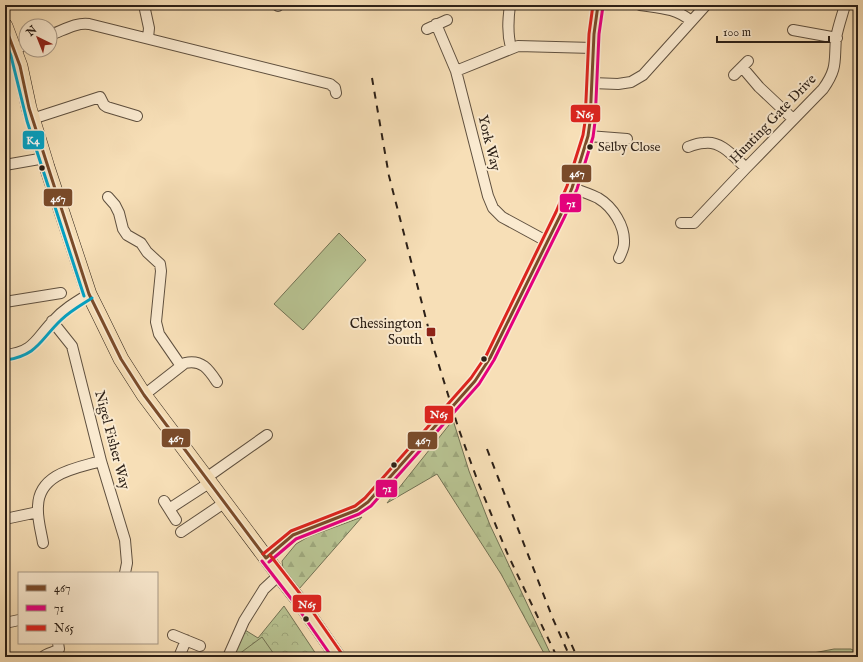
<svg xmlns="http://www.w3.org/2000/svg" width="863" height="662" font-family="'IM FELL English',serif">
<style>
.forest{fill:url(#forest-firs);stroke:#727254}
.park{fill:url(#park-crowns);stroke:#727254}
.pitch{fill:#b8c392;stroke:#727254}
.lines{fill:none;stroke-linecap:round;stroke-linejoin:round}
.minor-casing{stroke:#5f503f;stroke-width:12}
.highway-casing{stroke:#2c2017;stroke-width:16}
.minor{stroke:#faead0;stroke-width:10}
.highway{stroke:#f7dfb7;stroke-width:15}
.rail{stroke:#2c2017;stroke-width:2;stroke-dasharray:7 7;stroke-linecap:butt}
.minor-bridge-casing{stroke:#5f503f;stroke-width:12;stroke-linecap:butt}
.minor-bridge{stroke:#faead0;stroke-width:10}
.bus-1-casing{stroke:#faead0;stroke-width:6}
.bus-2-casing{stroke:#faead0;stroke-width:6}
.bus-3-casing{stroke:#faead0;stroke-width:6}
.bus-4-casing{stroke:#faead0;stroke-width:6}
.bus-1{stroke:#7a4b2a;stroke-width:3}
.bus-2{stroke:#e5007d;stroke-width:3}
.bus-3{stroke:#dc241f;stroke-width:3}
.bus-4{stroke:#02a2c5;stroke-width:3}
.bus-dot{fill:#2c2017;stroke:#faead0;stroke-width:1.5}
.poi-dot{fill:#8f2418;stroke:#faead0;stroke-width:1.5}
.labels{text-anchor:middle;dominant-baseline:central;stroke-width:4;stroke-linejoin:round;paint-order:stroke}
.bus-label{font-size:13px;fill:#2c2017;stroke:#faead0;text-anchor:start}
.street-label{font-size:14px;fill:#2c2017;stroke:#faead0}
.poi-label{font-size:14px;fill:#2c2017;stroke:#faead0;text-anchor:end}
.line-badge{stroke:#faead0;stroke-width:1.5}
.badge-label{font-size:11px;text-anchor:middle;font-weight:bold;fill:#fff}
</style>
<defs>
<pattern id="forest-firs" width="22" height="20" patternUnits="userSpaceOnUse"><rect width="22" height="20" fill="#b8c392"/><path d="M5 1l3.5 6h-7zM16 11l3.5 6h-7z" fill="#9ea77d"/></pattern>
<pattern id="park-crowns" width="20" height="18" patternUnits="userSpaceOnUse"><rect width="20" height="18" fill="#b8c392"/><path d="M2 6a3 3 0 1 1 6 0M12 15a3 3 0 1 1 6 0" fill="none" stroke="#9ea77d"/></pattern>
</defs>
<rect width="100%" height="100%" fill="#f7dfb7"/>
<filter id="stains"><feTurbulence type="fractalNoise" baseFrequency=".005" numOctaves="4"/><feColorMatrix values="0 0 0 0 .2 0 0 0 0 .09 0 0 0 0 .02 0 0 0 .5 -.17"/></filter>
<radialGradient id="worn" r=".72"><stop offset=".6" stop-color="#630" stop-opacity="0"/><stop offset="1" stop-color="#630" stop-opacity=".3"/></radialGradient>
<path class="forest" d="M453 420 469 471 490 525 552 657H546L501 574 437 474 387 503Z
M362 517 299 589 283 569 282 561 296 544 308 537Z
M834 649H851L858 653V657H776L790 654H808Z"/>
<path class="park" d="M284 606 318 657H233L245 630 258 638Z"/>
<path class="pitch" d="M339 233 366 260 303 330 274 304Z
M262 637 276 657H235Z"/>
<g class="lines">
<defs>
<path id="minor" d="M144 5 149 28 148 38
M277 5 278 6
M510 5C508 20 507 33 511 48
M640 5C660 8 676 8 691 21
M436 24 456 71 488 196 493 208 502 217 548 242
M427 29 447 20
M793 30 837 38
M50 35C62 31 76 22 89 24L330 84 335 88 336 93
M14 49 26 45
M742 67 759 87 793 119
M456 71 518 46 593 48
M734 75 748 61
M592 83 618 84 631 82 643 75 706 5
M32 119 100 97 104 105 107 107 137 116
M588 136 627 139
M688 147C693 145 699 143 704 143 721 140 734 157 746 168
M5 165 45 158
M572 188C581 191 590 194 598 198 613 207 625 226 624 243 624 248 621 254 619 258
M108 197 115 205 119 213 123 229 127 235 141 243 147 252 160 264 161 271 156 322 159 334 181 366
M681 223H694L746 168 823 89C838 68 834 61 836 38 838 27 842 16 845 5
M5 302 61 293
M52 321 72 346 101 461 125 540 127 563 125 573
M5 355C35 352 36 338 54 320 64 309 76 302 89 294
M144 395 185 363C202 359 209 370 217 382
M460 397C492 362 509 322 529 280 554 229 581 178 590 122L594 34 598 5
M206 478 267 435
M164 501 176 520
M169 509 209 483
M5 519 38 512
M181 532 224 503
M43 543C41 531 37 518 38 506 39 473 77 468 101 461
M266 558 293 535 357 510 368 502 413 451 444 415
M5 623 19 620
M173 635 200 646
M43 657C48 652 54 653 59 649L58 643
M179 657 186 640
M228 657 244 621 264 589 279 575"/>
<path id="highway" d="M5 26 20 66 29 108 47 167 89 294 99 314 121 359 144 395 279 575 297 598 338 657"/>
</defs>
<use href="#minor" class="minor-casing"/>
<use href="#highway" class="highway-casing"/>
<use href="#minor" class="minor"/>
<use href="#highway" class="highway"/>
<path class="rail" d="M372 78 389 176 433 346 458 427 478 482 508 555 557 657
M487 449 553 619 570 657
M566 632 577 657"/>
<defs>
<path id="minor-bridge" d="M444 415 460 397"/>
</defs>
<use href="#minor-bridge" class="minor-bridge-casing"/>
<use href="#minor-bridge" class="minor-bridge"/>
<defs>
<path id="bus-1" d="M5 26 20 66 29 108 89 294 121 359 144 395 266 558
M266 558 293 535 357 510 368 502 475 381 490 358 561 214 572 188 588 136 590 122 594 34 598 5"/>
<path id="bus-2" d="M262 561 293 601 332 657
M269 562 296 539 359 514 371 506 479 384 494 360 565 216 577 189 593 137 595 122 599 34 603 6"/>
<path id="bus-3" d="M263 554 291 531 355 506 365 498 471 378 486 356 556 212 567 186 583 135 585 122 589 34 593 5
M270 555 301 595 342 654"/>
<path id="bus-4" d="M5 40 11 56 27 121 84 296
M6 360C38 355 40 340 61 320 70 311 81 305 92 298"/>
</defs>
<use href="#bus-1" class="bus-1-casing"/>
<use href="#bus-2" class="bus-2-casing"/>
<use href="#bus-3" class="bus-3-casing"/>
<use href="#bus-4" class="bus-4-casing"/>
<use href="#bus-1" class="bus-1"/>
<use href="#bus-2" class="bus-2"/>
<use href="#bus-3" class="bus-3"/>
<use href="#bus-4" class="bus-4"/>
</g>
<g class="bus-dot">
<circle cx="590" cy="147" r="3.5"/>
<circle cx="42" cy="168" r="3.5"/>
<circle cx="484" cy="359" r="3.5"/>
<circle cx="394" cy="465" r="3.5"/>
<circle cx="306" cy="619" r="3.5"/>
</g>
<rect class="poi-dot" x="426" y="327" width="10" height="10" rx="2"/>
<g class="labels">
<g class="bus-label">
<text x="598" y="147">Selby Close</text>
</g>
<g class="street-label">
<text transform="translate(773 119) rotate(-46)">Hunting Gate Drive</text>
<text transform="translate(489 143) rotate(76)">York Way</text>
<text transform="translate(112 440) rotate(75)">Nigel Fisher Way</text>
</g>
<g class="poi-label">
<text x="422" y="324">Chessington<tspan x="422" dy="16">South</tspan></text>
</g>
</g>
<g class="line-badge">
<rect x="570" y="104" width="31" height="19" rx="4" fill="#dc241f"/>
<rect x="22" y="130" width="23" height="20" rx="4" fill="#02a2c5"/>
<rect x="561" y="164" width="31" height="19" rx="4" fill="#7a4b2a"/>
<rect x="43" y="188" width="30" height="19" rx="4" fill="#7a4b2a"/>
<rect x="559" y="193" width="23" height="20" rx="4" fill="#e5007d"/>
<rect x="424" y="405" width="30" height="19" rx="4" fill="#dc241f"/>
<rect x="161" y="428" width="30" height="20" rx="4" fill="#7a4b2a"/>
<rect x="407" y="431" width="31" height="19" rx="4" fill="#7a4b2a"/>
<rect x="375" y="479" width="23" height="19" rx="4" fill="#e5007d"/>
<rect x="292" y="594" width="30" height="19" rx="4" fill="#dc241f"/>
</g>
<g class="badge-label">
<text x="585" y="118">N65</text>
<text x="33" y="144">K4</text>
<text x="577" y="177">467</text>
<text x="58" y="202">467</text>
<text x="571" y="207">71</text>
<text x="439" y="418">N65</text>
<text x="176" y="442">467</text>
<text x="423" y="444">467</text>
<text x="387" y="492">71</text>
<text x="307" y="608">N65</text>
</g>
<rect width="863" height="662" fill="none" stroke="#f7dfb7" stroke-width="20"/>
<rect x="6" y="6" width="851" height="650" fill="none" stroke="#2c2017" stroke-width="2"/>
<rect x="10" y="10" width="843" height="642" fill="none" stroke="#2c2017"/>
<rect x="18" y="572" width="140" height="72" fill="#faead0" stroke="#a89986"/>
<rect x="26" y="585" width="20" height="6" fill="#7a4b2a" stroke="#a89986"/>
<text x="54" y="592" font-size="12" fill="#2c2017">467</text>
<rect x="26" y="605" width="20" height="6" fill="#e5007d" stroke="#a89986"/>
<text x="54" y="612" font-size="12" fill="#2c2017">71</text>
<rect x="26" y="625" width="20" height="6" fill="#dc241f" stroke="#a89986"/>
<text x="54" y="632" font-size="12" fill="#2c2017">N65</text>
<g transform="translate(38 38) rotate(317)"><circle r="19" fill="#faead0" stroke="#a89986"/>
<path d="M0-3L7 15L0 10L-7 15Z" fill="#8f2418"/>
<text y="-6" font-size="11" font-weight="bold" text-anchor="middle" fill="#2c2017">N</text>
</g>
<path d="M717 36v6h112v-6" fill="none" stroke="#2c2017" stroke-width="2"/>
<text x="723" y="36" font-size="12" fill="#2c2017" stroke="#faead0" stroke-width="3" paint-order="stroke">100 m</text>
<rect width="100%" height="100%" filter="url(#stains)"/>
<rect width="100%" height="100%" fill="url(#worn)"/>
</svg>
